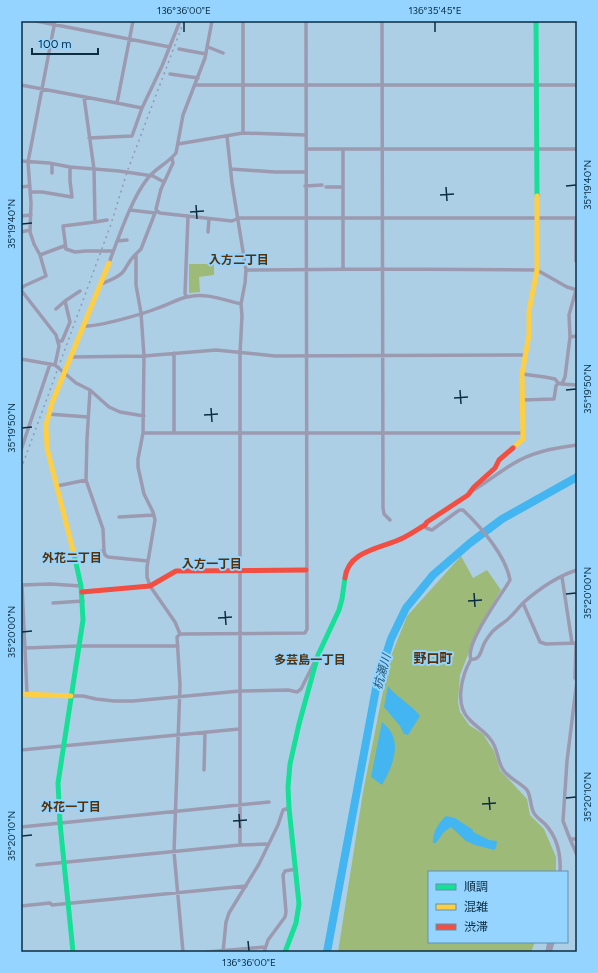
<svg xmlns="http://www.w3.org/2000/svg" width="598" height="973" font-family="Figtree,'Noto Sans JP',sans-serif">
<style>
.green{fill:#9eba79}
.water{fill:#43b5f0}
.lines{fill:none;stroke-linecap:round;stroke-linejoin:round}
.river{stroke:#43b5f0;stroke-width:8}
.street{stroke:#9c9ab0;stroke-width:3.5}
.fast{stroke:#16e098;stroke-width:5}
.slow{stroke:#ffcf43;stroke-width:5}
.jam{stroke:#f24e42;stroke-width:5}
.rail{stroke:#9299ab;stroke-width:1.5;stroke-dasharray:2 4;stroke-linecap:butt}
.ticks{fill:none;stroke:#0b2e43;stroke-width:1.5}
.labels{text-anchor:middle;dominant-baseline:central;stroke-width:4;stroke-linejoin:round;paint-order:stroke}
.neighbourhood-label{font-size:12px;font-weight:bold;fill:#592f05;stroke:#95d4fe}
.water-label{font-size:12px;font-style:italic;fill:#2a5c7b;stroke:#95d4fe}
.quarter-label{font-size:13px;font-weight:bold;fill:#592f05;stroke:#95d4fe}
.neatline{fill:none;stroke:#0b2e43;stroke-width:1.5}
.ticks-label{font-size:10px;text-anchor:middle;fill:#0b2e43}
</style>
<rect width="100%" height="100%" fill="#adcfe6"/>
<path class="green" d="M189 264H214V275L199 277 200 292 189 293Z
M461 556 473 578 487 570 501 590 478 629 460 675 458 702 460 712 469 725 483 734 494 751 500 770 527 799 530 815 544 829 556 857V872H429V942H535L531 952H338L363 792 389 661 407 616Z"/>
<path class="water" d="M388 686C397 698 411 704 420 716L408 735 404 734 400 726 384 707Z
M382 722C385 725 390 729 392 734 400 750 390 771 382 785L371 777Z
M446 816 455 818 473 830V832L489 840 497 841 496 848 494 850 475 845 466 841 451 827 444 832 436 843H433C432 833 439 822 446 816Z"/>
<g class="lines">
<path class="river" d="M327 952 377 683 391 639 406 608 433 575 470 543 502 519 577 477"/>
<path class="street" d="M36 21 170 47
M55 21 28 162 31 203 30 232 34 244 40 255 64 246 66 249 75 252 86 251H113
M243 21V133
M382 21 383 508 384 514 390 520
M208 47 223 53
M179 49 206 54
M170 74 198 78
M21 85 117 103 133 21
M195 85H577
M142 108 162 66 180 21
M227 136 232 183 246 270 245 283 241 304 242 316 240 353V845
M89 138 132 136 142 108 117 103
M178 144 243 133 306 135
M306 149H577
M343 149V269
M172 158 173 163 161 189 156 209 157 211 155 213 141 249 136 254V285L141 313 144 356 143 433 138 459V467L144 494 153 512 155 520 147 567V577L150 586 175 622 180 634 177 637 180 685 174 852 183 952
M21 161 49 163 70 167 119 171 153 176 164 182
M231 169 275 172H305
M52 173V164
M305 186 322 185
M21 187 30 186
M326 187H343
M30 192H42L72 197 70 181V167
M130 210 155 213
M157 211 160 213 232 221 239 218H577
M21 216 31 215
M576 218V261H577
M95 222 107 220
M21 232 30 230
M208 232 209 219
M117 241 127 240
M66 249 63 226 95 222 94 169 84 97
M227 256 244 255
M109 263C118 239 132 197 148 178 156 168 168 163 176 153L183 115 205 58 212 21
M246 270 382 269 537 270 567 287 577 290
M101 284C108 281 117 278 122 273 128 266 128 261 136 254
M21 289 24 286 46 276 40 255
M21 290 56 335 59 346 55 365
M186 297 185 293 188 216
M56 309 65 301
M84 326C98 327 143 314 158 308 168 305 177 299 187 297 204 292 224 300 241 304
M570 337 577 336
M59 341H62L70 322 65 301 80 291
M174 353V433
M71 357 144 356 216 350 275 356 525 355
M21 359 55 365 76 383 90 390 109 407 120 412 144 416
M522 374 545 377 555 379 558 383 562 384 577 385
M562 384 565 377 570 337 569 315 576 290
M90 390 87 439 86 480 103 529 104 551
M522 400 554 399 556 386 558 383
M48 414 88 417
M143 433H523
M21 450 50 364
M57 486 86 480
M472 491C486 483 498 473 511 465 531 452 554 448 577 445
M119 517 154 515
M425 525 426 528 432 530 458 511 460 510H463C481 527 506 556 510 580 502 594 464 645 471 659 481 661 481 648 485 642 487 638 490 635 492 632 497 627 502 624 507 620 513 615 518 608 524 602 539 589 558 576 577 570
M75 555 104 551 105 555 108 557 148 561
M562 577 572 643
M21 585 51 584 81 586
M22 585 27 694
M53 603 83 601
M523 603 540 642 546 644 577 643
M180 634 305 633 307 629 306 21
M576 643 575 678 577 681
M25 648 79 646H178
M471 659C462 675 454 704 469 719 476 727 485 731 491 740 498 749 497 759 502 768 507 778 520 782 527 790 531 796 530 804 533 811 535 817 541 820 545 824 557 837 561 855 560 872
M577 680 567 761 563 821 570 839H577
M71 696H83L96 699 114 701H133L240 691 288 690 297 692 301 689 315 661
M21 750 239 729
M204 770 205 733
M21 827 269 802
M570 839 577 855
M37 865 240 845 266 844 268 845
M21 906 50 903 52 905 246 886
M207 952 265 947
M223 952 226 922 229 913 259 864 278 825 283 810 289 808
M264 952 268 940 285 917 286 912 283 875 285 871 296 869
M547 952 549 942
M550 952 553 942"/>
<path class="fast" d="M536 21 537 196
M73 952 60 823 58 783 83 620 81 586 74 554
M285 952 296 923 299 904 289 808 288 787 290 764 299 724 318 655 339 610 342 599 345 578"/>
<path class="slow" d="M513 448 523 439 522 374 529 335V311L537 270V196
M74 554 47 448 46 425 52 403 109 263
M21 694 71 696"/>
<path class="jam" d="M345 578C348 550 383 548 403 538 411 534 418 529 425 525L427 522 468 495 474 487 495 468 499 460 513 448
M82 592 150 586 176 571 306 570"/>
<path class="rail" d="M21 469 111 224 127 172 184 21"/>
</g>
<path class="ticks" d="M184 22V32M435 22V32M566 186 576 185M446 187 447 201M440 195 454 194M196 205 197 219M190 212 204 211M22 224 32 223M460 390 461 404M566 390 576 389M454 398 468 397M211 408 212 422M204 415 218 414M22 428 32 427M474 593 475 607M566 594 576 593M468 601 482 600M225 611 226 625M218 618 232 617M22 632 32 631M489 797 490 810M566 798 576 797M482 804 496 803M239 814 240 828M233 821 247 820M22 836 32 835M248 941 249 951"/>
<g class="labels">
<g class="neighbourhood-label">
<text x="239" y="260">入方二丁目</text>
<text x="72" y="558">外花二丁目</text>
<text x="212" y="564">入方一丁目</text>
<text x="310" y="660">多芸島一丁目</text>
<text x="71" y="807">外花一丁目</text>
</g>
<g class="water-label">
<text transform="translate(382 672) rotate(-74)">杭瀬川</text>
</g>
<g class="quarter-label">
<text x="433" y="658">野口町</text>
</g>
</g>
<rect width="598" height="973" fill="none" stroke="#95d4fe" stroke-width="44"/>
<rect x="428" y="871" width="140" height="72" fill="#95d4fe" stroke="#5e92b3"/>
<rect x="436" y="884" width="20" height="6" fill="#16e098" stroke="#5e92b3"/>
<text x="464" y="891" font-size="12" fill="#0b2e43">順調</text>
<rect x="436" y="904" width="20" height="6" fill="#ffcf43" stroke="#5e92b3"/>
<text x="464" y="911" font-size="12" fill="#0b2e43">混雑</text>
<rect x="436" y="924" width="20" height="6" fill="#f24e42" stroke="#5e92b3"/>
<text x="464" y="931" font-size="12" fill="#0b2e43">渋滞</text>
<path d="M32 48v6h66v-6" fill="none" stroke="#0b2e43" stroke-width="2"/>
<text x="38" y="48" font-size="12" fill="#0b2e43" stroke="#95d4fe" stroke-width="3" paint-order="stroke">100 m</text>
<rect x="22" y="22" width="554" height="929" class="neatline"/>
<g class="ticks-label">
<text x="184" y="14">136°36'00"E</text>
<text x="435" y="14">136°35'45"E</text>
<text transform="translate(587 185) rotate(-90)" y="4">35°19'40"N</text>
<text transform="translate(11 224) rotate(-90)" y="4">35°19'40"N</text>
<text transform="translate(587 389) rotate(-90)" y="4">35°19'50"N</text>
<text transform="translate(11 428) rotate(-90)" y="4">35°19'50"N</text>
<text transform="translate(587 593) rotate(-90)" y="4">35°20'00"N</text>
<text transform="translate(11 632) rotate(-90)" y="4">35°20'00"N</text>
<text transform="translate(587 797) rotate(-90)" y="4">35°20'10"N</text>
<text transform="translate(11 836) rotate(-90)" y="4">35°20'10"N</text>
<text x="249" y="966">136°36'00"E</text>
</g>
</svg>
